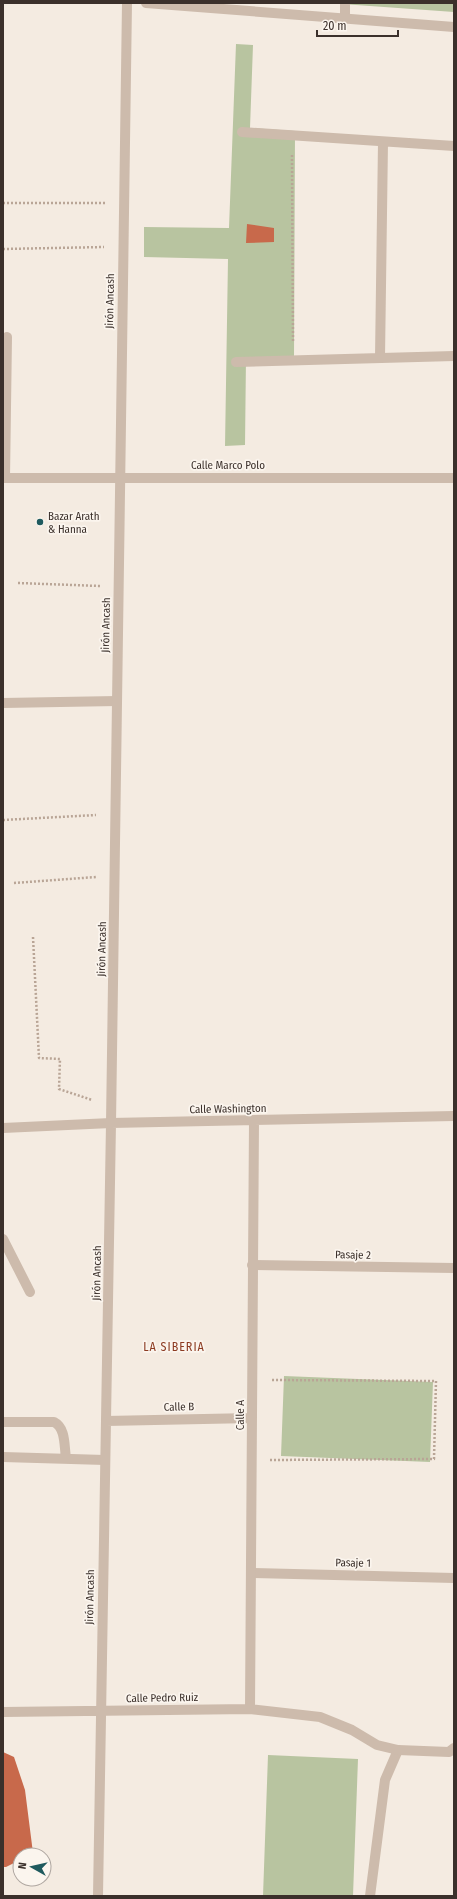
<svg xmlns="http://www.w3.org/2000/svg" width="457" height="1899" font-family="'Fira Sans Condensed',sans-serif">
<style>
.green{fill:#b8c4a0}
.building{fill:#c8694b}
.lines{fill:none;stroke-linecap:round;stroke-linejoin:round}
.path{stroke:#b9a596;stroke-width:2.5;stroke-dasharray:2 2;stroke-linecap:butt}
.service{stroke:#cdbbac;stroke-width:10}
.pedestrian{stroke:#cdbbac;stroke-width:10}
.minor{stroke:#cdbbac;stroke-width:10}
.poi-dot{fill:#1f5a5e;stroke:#fbf5ee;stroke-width:1.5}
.labels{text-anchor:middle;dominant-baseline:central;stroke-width:3.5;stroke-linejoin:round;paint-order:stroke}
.street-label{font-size:11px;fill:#3b302b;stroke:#fbf5ee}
.poi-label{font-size:11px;fill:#3b302b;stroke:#fbf5ee;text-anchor:start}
.neighbourhood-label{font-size:12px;letter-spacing:1px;fill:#8c3b22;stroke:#fbf5ee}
</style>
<rect width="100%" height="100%" fill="#f4ebe1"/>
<path class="green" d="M342 3H454V12L342 4Z
M236 44 253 45 250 128 295 131 294 357H246L245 445 225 446 228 259 144 257V227L229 228Z
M284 1376 433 1382 430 1462 281 1456Z
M268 1755 358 1759 353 1896H263Z"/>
<path class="building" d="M247 224 274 228V242L246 243Z
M3 1752 14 1757 25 1790 33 1853 29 1855H20V1860L6 1867H3Z"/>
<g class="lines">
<path class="path" d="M292 155 293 342
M3 203H106
M3 249 104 247
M18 583 100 586
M3 820 96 815
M14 883 96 877
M33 937 39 1058 60 1059 59 1089 92 1100
M270 1460 434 1459 436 1381 272 1380"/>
<path class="service" d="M242 132 454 146
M380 358 383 142
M236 362 454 356
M5 478 7 337
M3 703 117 701
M3 1239 30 1292
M3 1422H54C66 1428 64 1446 66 1458
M3 1457 105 1460
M370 1896 385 1780 398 1750"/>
<path class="pedestrian" d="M345 18V3
M252 1265 454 1268
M251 1573 454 1578"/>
<path class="minor" d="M146 3 454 27
M3 478H454
M3 1128 111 1123 454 1116
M106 1421 252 1418
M250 1709 254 1121
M3 1712 250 1709 320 1717 352 1730 377 1745 398 1750 449 1752 454 1748
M98 1896 111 1123 127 3"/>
</g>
<circle class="poi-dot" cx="40" cy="522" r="4"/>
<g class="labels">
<g class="street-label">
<text transform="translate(110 301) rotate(-89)">Jirón Ancash</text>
<text x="228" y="465">Calle Marco Polo</text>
<text transform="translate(106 625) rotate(-89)">Jirón Ancash</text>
<text transform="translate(102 949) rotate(-89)">Jirón Ancash</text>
<text transform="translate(228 1109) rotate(-1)">Calle Washington</text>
<text transform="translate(353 1255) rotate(1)">Pasaje 2</text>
<text transform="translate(97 1273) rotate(-89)">Jirón Ancash</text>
<text transform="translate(179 1407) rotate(-1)">Calle B</text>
<text transform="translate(240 1415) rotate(-90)">Calle A</text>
<text transform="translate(353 1563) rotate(1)">Pasaje 1</text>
<text transform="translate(90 1597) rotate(-89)">Jirón Ancash</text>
<text transform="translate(162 1698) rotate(-1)">Calle Pedro Ruiz</text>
</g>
<g class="poi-label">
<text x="48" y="516">Bazar Arath<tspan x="48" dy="13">&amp; Hanna</tspan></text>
</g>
<g class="neighbourhood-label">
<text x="174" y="1347">LA SIBERIA</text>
</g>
</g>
<rect width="457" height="1899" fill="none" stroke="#3b302b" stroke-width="8"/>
<g transform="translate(32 1867) rotate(278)"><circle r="19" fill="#fbf5ee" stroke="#aea6a0"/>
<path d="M0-3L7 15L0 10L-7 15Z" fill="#1f5a5e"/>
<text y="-6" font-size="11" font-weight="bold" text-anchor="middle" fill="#3b302b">N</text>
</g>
<path d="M317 30v6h81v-6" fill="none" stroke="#3b302b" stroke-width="2"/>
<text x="323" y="30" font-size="12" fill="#3b302b" stroke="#fbf5ee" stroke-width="3" paint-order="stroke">20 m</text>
</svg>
